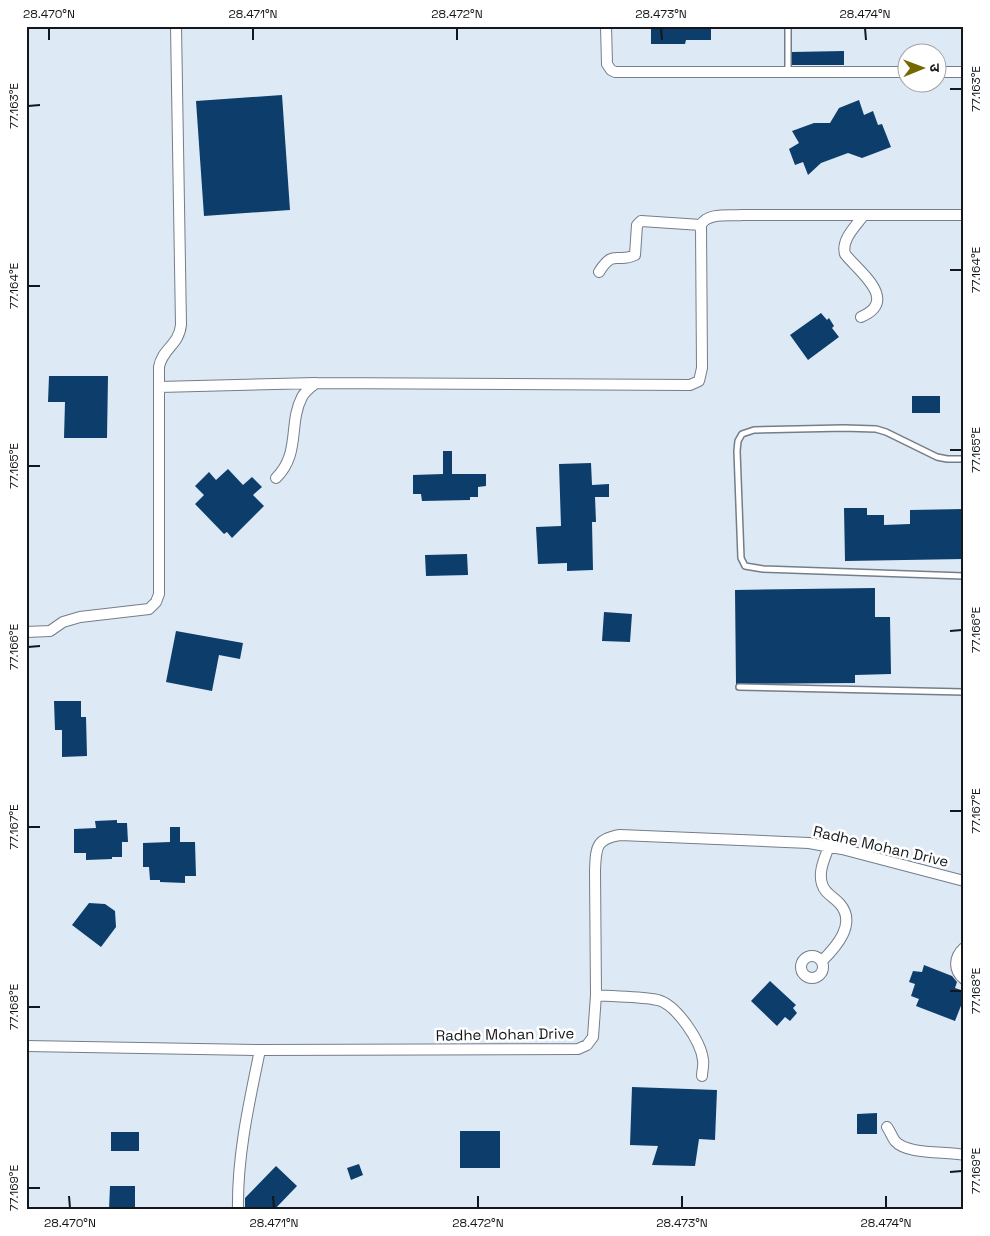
<svg xmlns="http://www.w3.org/2000/svg" width="990" height="1236" font-family="'Space Grotesk','Noto Sans Devanagari',sans-serif">
<style>
.building{fill:#0d3d6a}
.lines{fill:none;stroke-linecap:round;stroke-linejoin:round}
.lane-casing{stroke:#747e8a;stroke-width:8}
.street-casing{stroke:#747e8a;stroke-width:12}
.path{stroke:#9fa8b2;stroke-width:2.5;stroke-dasharray:4 4;stroke-linecap:butt}
.lane{stroke:#fff;stroke-width:5}
.street{stroke:#fff;stroke-width:10}
.ticks{fill:none;stroke:#13171b;stroke-width:2}
.labels{text-anchor:middle;dominant-baseline:central;stroke-width:5;stroke-linejoin:round;paint-order:stroke}
.street-label{font-size:15px;fill:#13171b;stroke:#fff}
.neatline{fill:none;stroke:#13171b;stroke-width:2}
.ticks-label{font-size:12px;text-anchor:middle;fill:#13171b}
</style>
<rect width="100%" height="100%" fill="#dee9f6"/>
<path class="building" d="M651 26 711 27V40H686L685 44H651Z
M844 51V65H792V52Z
M282 95 290 210 204 216 196 101Z
M859 100 864 115 873 111 878 125 882 124 891 147 862 158 848 153 821 163 808 175 803 162 795 165 789 149 799 143 792 131 814 123H830L839 108Z
M821 313 827 320 829 318 834 326 832 328 839 337 808 360 790 335Z
M49 376H108L107 438H64L65 402H48Z
M912 396H940V413H912Z
M443 451H452V474H486V486L478 487V497H470V500L422 501 421 494H413V475L443 474Z
M591 463 592 485 609 484V497H595L596 522H592L593 570 567 571V563L538 564 536 527 561 526 559 464Z
M228 469 243 485 252 477 262 487 253 495 264 506 232 538 227 532 224 534 195 504 204 495 195 486 209 472 216 480Z
M844 508H867V515H884V525L910 524V510L964 509V559L845 561Z
M467 554 468 575 426 576 425 555Z
M875 588V617H890L891 674 855 675V683L736 684 735 590Z
M604 612 632 614 630 642 602 641Z
M176 631 243 643 240 659 219 655 212 691 166 682Z
M54 701H81V717H86L87 756 62 757V730H55Z
M117 820V823H127L128 842H122V857H112V859L86 860V853H74V829L96 828 95 821Z
M170 827H180V842H195L196 876H185V883L160 882V880H150L149 867H143V843L170 842Z
M89 903 105 904 115 911 116 927 101 947 72 925Z
M924 965 952 976 957 982 955 988 964 991V998L955 1021 916 1006 919 999 911 996 915 984 909 982 913 971 922 972Z
M770 981 796 1005 793 1008 797 1013 790 1021 785 1017 777 1026 751 1001Z
M632 1087 717 1090 715 1140 699 1139 695 1166 652 1165 658 1146 630 1145Z
M877 1113V1134H857V1114Z
M460 1131H500V1168H460Z
M111 1132H139V1151H111Z
M359 1164 363 1175 351 1180 347 1168Z
M276 1166 297 1186 274 1210H245V1198Z
M110 1186H135V1210H109Z"/>
<g class="lines">
<defs>
<path id="lane" d="M788 73V26
M964 459H947L937 457 886 432 876 429 844 428 754 430 742 434 738 441 737 451 741 558 745 566 763 569 964 576
M739 687 964 692"/>
<path id="street" d="M606 26 607 64 611 70 615 72H908
M938 72H964
M599 272C614 248 617 264 635 255L637 225 641 221 701 225
M861 317C900 300 858 271 845 254 841 240 855 227 863 216
M159 387 316 383 690 385 699 381 702 368 701 225C707 212 731 216 743 215H964
M276 478C301 453 288 424 302 397 305 391 311 387 316 383
M26 632 50 631 63 622 80 617 149 609 156 602 159 594V367C162 349 179 345 181 325L176 26
M964 948C954 957 953 970 964 979
M801 967a11 11 0 1 1 22 0a11 11 0 1 1-22 0Z
M822 961C836 947 857 924 840 904 833 896 825 894 822 884 818 871 825 858 829 846
M596 995C616 997 640 996 658 1000 677 1005 701 1042 703 1060 704 1065 702 1071 702 1076
M26 1046 260 1050 578 1049 587 1045 593 1037 596 995 595 871C596 848 595 839 620 835L809 843 842 849 964 881
M887 1127C890 1131 892 1137 895 1141 907 1155 946 1151 964 1155
M238 1210C237 1156 249 1103 260 1050"/>
</defs>
<use href="#lane" class="lane-casing"/>
<use href="#street" class="street-casing"/>
<path class="path" d="M679 1210H712"/>
<use href="#lane" class="lane"/>
<use href="#street" class="street"/>
</g>
<path class="ticks" d="M49 28V40M253 28V40M457 28V40M661 28 662 40M865 28 866 40M950 89H962M28 106 40 105M950 270H962M28 286H40M950 450H962M28 466H40M950 631 962 630M28 647 40 646M950 811H962M28 827H40M950 991H962M28 1007H40M950 1172 962 1171M28 1188H40M69 1196 70 1208M273 1196 274 1208M478 1196V1208M682 1196V1208M886 1196V1208"/>
<g class="labels">
<g class="street-label">
<text transform="translate(881 846) rotate(13)">Radhe Mohan Drive</text>
<text transform="translate(505 1034) rotate(-1)">Radhe Mohan Drive</text>
</g>
</g>
<rect width="990" height="1236" fill="none" stroke="#ffffff" stroke-width="55"/>
<g transform="translate(922 68) rotate(89)"><circle r="24" fill="#ffffff" stroke="#a1a2a4"/>
<path d="M0-4L9 19L0 12L-9 19Z" fill="#746800"/>
<text y="-8" font-size="14" font-weight="bold" text-anchor="middle" fill="#13171b">उ</text>
</g>
<rect x="28" y="28" width="934" height="1180" class="neatline"/>
<g class="ticks-label">
<text x="49" y="18">28.470°N</text>
<text x="253" y="18">28.471°N</text>
<text x="457" y="18">28.472°N</text>
<text x="661" y="18">28.473°N</text>
<text x="865" y="18">28.474°N</text>
<text transform="translate(976 89) rotate(-90)" y="4">77.163°E</text>
<text transform="translate(14 106) rotate(-90)" y="4">77.163°E</text>
<text transform="translate(976 270) rotate(-90)" y="4">77.164°E</text>
<text transform="translate(14 286) rotate(-90)" y="4">77.164°E</text>
<text transform="translate(976 450) rotate(-90)" y="4">77.165°E</text>
<text transform="translate(14 466) rotate(-90)" y="4">77.165°E</text>
<text transform="translate(976 630) rotate(-90)" y="4">77.166°E</text>
<text transform="translate(14 647) rotate(-90)" y="4">77.166°E</text>
<text transform="translate(976 811) rotate(-90)" y="4">77.167°E</text>
<text transform="translate(14 827) rotate(-90)" y="4">77.167°E</text>
<text transform="translate(976 991) rotate(-90)" y="4">77.168°E</text>
<text transform="translate(14 1007) rotate(-90)" y="4">77.168°E</text>
<text transform="translate(976 1171) rotate(-90)" y="4">77.169°E</text>
<text transform="translate(14 1188) rotate(-90)" y="4">77.169°E</text>
<text x="70" y="1227">28.470°N</text>
<text x="274" y="1227">28.471°N</text>
<text x="478" y="1227">28.472°N</text>
<text x="682" y="1227">28.473°N</text>
<text x="886" y="1227">28.474°N</text>
</g>
</svg>
